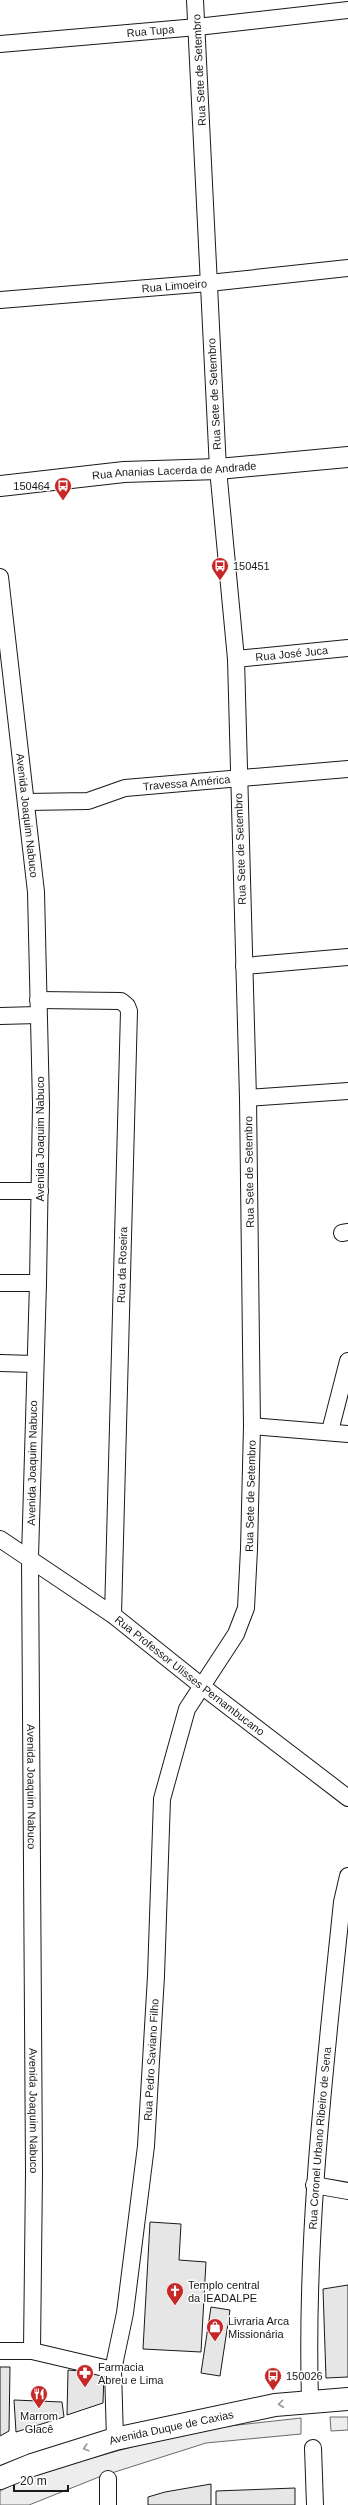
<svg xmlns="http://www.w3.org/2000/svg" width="348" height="2505" font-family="Arial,sans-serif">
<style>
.built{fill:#ededed;stroke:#6a6a6a}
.building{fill:#e6e6e6;stroke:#1a1a1a}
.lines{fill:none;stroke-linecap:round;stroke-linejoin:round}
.minor-casing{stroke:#1a1a1a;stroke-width:18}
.tertiary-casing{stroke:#1a1a1a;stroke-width:22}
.trunk-casing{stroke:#1a1a1a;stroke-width:24}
.minor{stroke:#fff;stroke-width:16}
.tertiary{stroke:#fff;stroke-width:20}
.trunk{stroke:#fff;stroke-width:22}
.oneway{stroke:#989898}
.labels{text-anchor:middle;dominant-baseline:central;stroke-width:3;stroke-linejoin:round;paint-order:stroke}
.street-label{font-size:11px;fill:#1a1a1a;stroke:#fff}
.poi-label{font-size:11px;fill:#1a1a1a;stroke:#fff;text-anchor:start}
</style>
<rect width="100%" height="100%" fill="#fff"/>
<path class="built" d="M330 2417H348V2430L331 2431Z
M301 2418V2434L206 2443 99 2477 29 2505H0V2491L34 2474 193 2430Z"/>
<path class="building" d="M150 2222 181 2224 179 2260 206 2262 201 2352 143 2349Z
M348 2285V2377L326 2378 323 2289Z
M211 2307 230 2310 220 2376 201 2373Z
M0 2367H10L9 2431 0 2436Z
M68 2370 104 2373 103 2403 67 2415Z
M14 2400 62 2402 64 2417 16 2432Z
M211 2484V2505H148V2497L165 2492Z
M295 2488V2505H216V2491Z"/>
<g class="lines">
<defs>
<g id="minor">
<path id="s1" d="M0 44 197 27 348 10"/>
<path id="s2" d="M0 300 209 283 348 268"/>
<path id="s3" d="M0 577 36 892 41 1104 38 1283 30 1557 34 2172 32 2351"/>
<path id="s4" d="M236 659 348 648"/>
<path id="s5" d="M27 802 88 801 125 788 348 769"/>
<path d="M244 966 348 957"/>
<path d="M38 1000 121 1001 127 1006 129 1011 113 1615"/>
<path d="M0 1016 38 1015"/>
<path d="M248 1098 348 1091"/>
<path d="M0 1191H40"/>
<path d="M342 1233 348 1232"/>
<path d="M0 1283H38"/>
<path d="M0 1363 34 1364"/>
<path d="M252 1426 348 1434"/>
<path d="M330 1431 348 1361"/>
<path id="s6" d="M0 1539 113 1615 203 1687 348 1798"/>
<path d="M314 2185 348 2191"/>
<path d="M0 2351H32L113 2370"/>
<path id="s7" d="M310 2401C305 2234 325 2068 342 1902L348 1876"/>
<path id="s8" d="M115 2439 113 2370 125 2313 146 2146 156 1976 162 1799 187 1709 236 1634 246 1608 249 1549 252 1426 248 1098 236 659 218 469 195 0"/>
<path d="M313 2448 315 2505"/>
<path d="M108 2479V2505"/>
</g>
<g id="tertiary">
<path id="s9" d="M0 486 124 472 218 469 348 457"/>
</g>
<g id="trunk">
<path id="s10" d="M0 2478 32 2465 115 2439 275 2405 348 2399"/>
</g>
</defs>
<use href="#minor" class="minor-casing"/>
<use href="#tertiary" class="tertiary-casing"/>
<use href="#trunk" class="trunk-casing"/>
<use href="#minor" class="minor"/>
<use href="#tertiary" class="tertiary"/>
<use href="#trunk" class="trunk"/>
</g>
<defs><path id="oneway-chevron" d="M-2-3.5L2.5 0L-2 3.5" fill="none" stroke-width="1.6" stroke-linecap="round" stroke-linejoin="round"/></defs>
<g class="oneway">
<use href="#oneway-chevron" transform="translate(281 2404) rotate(174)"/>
<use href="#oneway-chevron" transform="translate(86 2448) rotate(163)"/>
</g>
<defs>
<symbol id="bus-pin" viewBox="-11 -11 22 30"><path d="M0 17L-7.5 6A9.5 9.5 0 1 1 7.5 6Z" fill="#c62828" stroke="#fff"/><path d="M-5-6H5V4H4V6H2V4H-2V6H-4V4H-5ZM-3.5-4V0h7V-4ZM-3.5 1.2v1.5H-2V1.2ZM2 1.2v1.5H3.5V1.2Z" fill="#fff"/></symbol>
<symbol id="church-pin" viewBox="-11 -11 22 30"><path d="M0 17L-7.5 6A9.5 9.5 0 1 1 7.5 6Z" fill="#c62828" stroke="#fff"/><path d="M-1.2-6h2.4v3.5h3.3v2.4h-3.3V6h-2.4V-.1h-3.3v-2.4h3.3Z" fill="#fff"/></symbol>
<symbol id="shop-pin" viewBox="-11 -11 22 30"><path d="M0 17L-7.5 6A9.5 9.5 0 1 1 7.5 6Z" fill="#c62828" stroke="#fff"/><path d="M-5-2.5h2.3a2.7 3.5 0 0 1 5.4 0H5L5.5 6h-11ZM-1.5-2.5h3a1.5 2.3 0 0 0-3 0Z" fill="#fff"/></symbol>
<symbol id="pharmacy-pin" viewBox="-11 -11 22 30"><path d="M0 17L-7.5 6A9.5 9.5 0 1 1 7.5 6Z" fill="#c62828" stroke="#fff"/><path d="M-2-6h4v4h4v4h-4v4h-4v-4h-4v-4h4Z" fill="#fff"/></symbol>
<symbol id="restaurant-pin" viewBox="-11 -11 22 30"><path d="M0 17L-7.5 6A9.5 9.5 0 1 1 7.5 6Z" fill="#c62828" stroke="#fff"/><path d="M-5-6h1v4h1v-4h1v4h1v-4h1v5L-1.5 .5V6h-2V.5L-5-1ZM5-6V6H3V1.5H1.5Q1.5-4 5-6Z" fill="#fff"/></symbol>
</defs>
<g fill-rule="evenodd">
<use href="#bus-pin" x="53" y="476" width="20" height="27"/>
<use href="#bus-pin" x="210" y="556" width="20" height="27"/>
<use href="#church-pin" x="165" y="2281" width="20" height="27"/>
<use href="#shop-pin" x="205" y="2317" width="20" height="27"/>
<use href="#pharmacy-pin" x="75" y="2363" width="20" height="27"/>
<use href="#bus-pin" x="263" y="2366" width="20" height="27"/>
<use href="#restaurant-pin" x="29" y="2384" width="20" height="27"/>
</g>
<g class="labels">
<g class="street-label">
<text stroke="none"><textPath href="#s1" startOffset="151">Rua Tupa</textPath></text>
<text transform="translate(199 70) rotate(-93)">Rua Sete de Setembro</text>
<text stroke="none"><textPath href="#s2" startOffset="175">Rua Limoeiro</textPath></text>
<text transform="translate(214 394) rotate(-93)">Rua Sete de Setembro</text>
<text stroke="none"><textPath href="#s9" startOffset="175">Rua Ananias Lacerda de Andrade</textPath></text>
<text stroke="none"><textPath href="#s4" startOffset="56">Rua José Juca</textPath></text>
<text stroke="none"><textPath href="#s5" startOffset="162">Travessa América</textPath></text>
<text stroke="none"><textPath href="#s3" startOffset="240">Avenida Joaquim Nabuco</textPath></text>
<text transform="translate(240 849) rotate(-92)">Rua Sete de Setembro</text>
<text transform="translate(40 1139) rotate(-90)">Avenida Joaquim Nabuco</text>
<text transform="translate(249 1172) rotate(-91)">Rua Sete de Setembro</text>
<text transform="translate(122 1265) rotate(-88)">Rua da Roseira</text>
<text transform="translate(32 1463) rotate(-89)">Avenida Joaquim Nabuco</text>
<text stroke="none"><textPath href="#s8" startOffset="966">Rua Sete de Setembro</textPath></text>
<text stroke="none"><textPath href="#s6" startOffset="234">Rua Professor Ulisses Pernambucano</textPath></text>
<text stroke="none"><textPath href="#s3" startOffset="1212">Avenida Joaquim Nabuco</textPath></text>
<text stroke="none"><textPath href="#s8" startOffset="382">Rua Pedro Saviano Filho</textPath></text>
<text stroke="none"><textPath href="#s3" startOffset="1536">Avenida Joaquim Nabuco</textPath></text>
<text stroke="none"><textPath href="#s7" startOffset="263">Rua Coronel Urbano Ribeiro de Sena</textPath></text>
<text stroke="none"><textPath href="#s10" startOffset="179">Avenida Duque de Caxias</textPath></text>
</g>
<g class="poi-label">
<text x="50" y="486" text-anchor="end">150464</text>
<text x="233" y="566">150451</text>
<text x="188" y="2285">Templo central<tspan x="188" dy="13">da IEADALPE</tspan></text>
<text x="228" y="2321">Livraria Arca<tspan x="228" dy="13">Missionária</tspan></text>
<text x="98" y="2367">Farmacia<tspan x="98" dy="13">Abreu e Lima</tspan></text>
<text x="286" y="2376">150026</text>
<text x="39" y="2416" text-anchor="middle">Marrom<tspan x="39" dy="13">Glacê</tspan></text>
</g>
</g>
<path d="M14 2485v6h54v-6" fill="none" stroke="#1a1a1a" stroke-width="2"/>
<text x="20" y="2485" font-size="12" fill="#1a1a1a" stroke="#ffffff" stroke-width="3" paint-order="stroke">20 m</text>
</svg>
